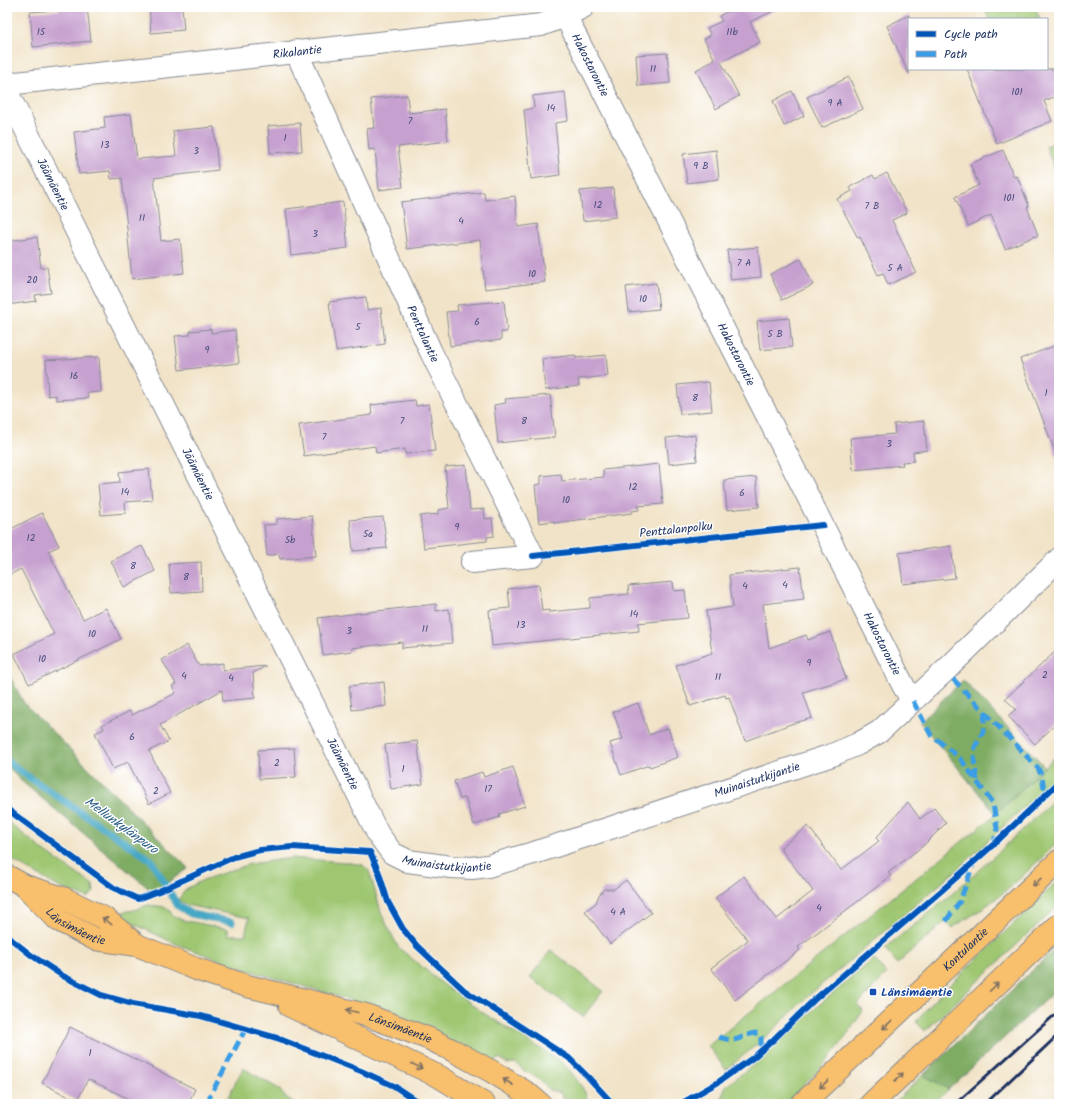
<svg xmlns="http://www.w3.org/2000/svg" width="1066" height="1111" font-family="Kalam,sans-serif">
<style>
.green{fill:#9fc772;stroke:#5d7b68}
.forest{fill:#7fac64;stroke:#4d6e61}
.lines{fill:none;stroke-linecap:round;stroke-linejoin:round}
.stream{stroke:#46a8c6;stroke-width:7}
.building{fill:#c6a0cf}
.minor-casing{stroke:#868992;stroke-width:24}
.major-casing{stroke:#868992;stroke-width:24}
.minor{stroke:#fff;stroke-width:22}
.major{stroke:#f8bf6c;stroke-width:22}
.rail{stroke:#1b2f5e;stroke-width:3}
.quiet{stroke:#3b9de6;stroke-width:5;stroke-dasharray:10 5;stroke-linecap:butt}
.cycleway-casing{stroke:#fff;stroke-width:8}
.cycleway{stroke:#0057b8;stroke-width:6}
.oneway{stroke:#7e7064}
.transit-dot{fill:#1a4fb4;stroke:#fff;stroke-width:1.5}
.labels{text-anchor:middle;dominant-baseline:central;stroke-width:3;stroke-linejoin:round;paint-order:stroke}
.number-label{font-size:10px;fill:#464b7a}
.street-label{font-size:12px;fill:#1b2f5e;stroke:#fff}
.transit-label{font-size:12px;font-weight:bold;fill:#164399;stroke:#fff;text-anchor:start}
.water-label{font-size:13px;font-style:italic;fill:#2c5f88;stroke:#fff}
</style>
<rect width="100%" height="100%" fill="#fff"/>
<filter id="ink" filterUnits="userSpaceOnUse"><feTurbulence type="fractalNoise" baseFrequency=".025" numOctaves="2"/><feDisplacementMap in="SourceGraphic" scale="8" xChannelSelector="R" yChannelSelector="G"/><feConvolveMatrix kernelMatrix="1 2 1 2 8 2 1 2 1" color-interpolation-filters="sRGB"/></filter>
<filter id="wash" filterUnits="userSpaceOnUse"><feTurbulence type="fractalNoise" baseFrequency=".012" numOctaves="4" result="noise"/><feDisplacementMap in="SourceGraphic" scale="16" xChannelSelector="R" yChannelSelector="G"/><feGaussianBlur stdDeviation="0.9" result="paint"/><feColorMatrix in="noise" values="0 0 0 0 0 0 0 0 0 0 0 0 0 0 0 0 0 1.4 0 .05"/><feComposite in="paint" operator="in"/></filter>
<g filter="url(#wash)">
<rect width="100%" height="100%" fill="#f1e3c7"/>
<path class="green" d="M984 7H1035L1040 19H989Z
M1059 141V181L1046 146Z
M1059 753V774L958 869 808 996 769 1034 726 1070 708 1046 996 814Z
M1059 795V841L1011 887 982 909 952 928 946 921 897 964 885 948 944 901 1000 851Z
M7 821 44 851 93 885 94 892 88 898 60 888 7 857Z
M292 858 345 862 363 865 369 871 382 915 398 947 439 981 485 1014 560 1061 570 1071 577 1080 585 1092 588 1104H570L568 1099 562 1097 561 1093 549 1090C543 1080 533 1076 523 1070 521 1069 519 1065 516 1063L507 1064 500 1058 493 1063 347 999 244 969 176 944 113 914 134 910 148 905 166 907 174 916 182 920 228 929V935H245L249 918 186 905 178 900 186 889 203 880 250 864Z
M1059 880V905L925 1031 916 1022 932 1002Z
M551 950 603 991 583 1017 530 977Z
M874 959 887 974 857 1005 863 1011 840 1045 823 1066 788 1101 784 1104H720L725 1087 754 1064 820 1004Z
M243 1068 279 1089 284 1096 296 1104H243L228 1097Z
M923 1075 949 1089 934 1104H893Z"/>
<path class="forest" d="M7 671 24 703 188 868 154 893 19 779 7 766Z
M963 680 1045 767 996 814 920 722Z
M1059 945V987L949 1089 923 1075Z"/>
<g class="lines">
<path class="stream" d="M7 761 20 771 151 860 178 906 191 914 232 922"/>
</g>
<g id="blocks">
<path class="building" d="M59 7H87L91 41 33 47 30 12 59 10Z
M149 7H182L184 30 151 33Z
M737 7H782L750 22 760 42 721 62 739 96 716 109 696 70 715 60 704 39 711 35 707 28 722 21 719 16Z
M909 15V74L887 26Z
M667 53 670 83 638 86 636 55Z
M967 69H1059V95L1044 101 1052 121 997 144Z
M849 77 863 109 822 128 807 97Z
M792 91 804 116 784 126 773 101Z
M565 92 568 121 555 123 560 175 531 179 524 110 534 108 533 96Z
M407 95 409 113 445 109 448 141 398 147 403 187 379 190 375 149 369 150 367 129 374 128 371 99Z
M131 114 137 159 176 156 173 131 214 127 218 170 154 178 161 241 180 239 184 273 132 279 122 178 111 179 110 171 79 174 74 132 105 128 104 117Z
M300 123 302 151 270 153 268 126Z
M716 150 719 179 687 183 683 154Z
M1003 150 1014 177 1017 176 1029 206 1027 207 1038 235 1005 249 991 215 968 226 955 197 979 185 970 164Z
M887 173 907 213 892 220 916 272 888 285 883 273 878 275 860 237 858 238 837 199 852 191 850 187 873 175 875 179Z
M613 188 616 217 583 221 580 191Z
M484 192 485 200 515 196 518 227 538 224 545 282 485 289 480 240 407 249 401 202Z
M343 202 348 248 291 255 286 209Z
M37 237 41 268 47 267 51 293 35 295 36 301 7 305V241Z
M758 247 761 277 731 280 727 250Z
M801 259 813 285 782 300 770 274Z
M656 283 659 309 629 312 626 287Z
M366 297 367 310 381 308 385 344 336 351 329 302Z
M504 301 507 332H501V340L450 346 446 312 458 311 457 305Z
M789 318 792 347 760 350 757 321Z
M211 329V333L235 330 239 363 179 370 175 336 190 335V331Z
M1054 346 1059 359V457H1057L1020 359Z
M575 355 576 358 606 355 608 376 578 379 579 386 545 390 542 359Z
M99 357 101 392 87 393 88 398 56 400V395L48 396 46 360Z
M709 382 712 411 680 414 677 385Z
M550 395 555 437 498 443 494 405 506 403 505 399Z
M415 400 416 406 429 404 435 451 405 454V449L376 453 375 446 304 456 299 425 372 415 371 405Z
M924 421 927 450 913 452 914 461 902 462 903 465 853 470 850 438 895 434 894 424Z
M695 435 697 461 669 464 666 438Z
M659 464 663 504 638 506 639 510 632 511V513L554 523V521L539 523 535 485 541 484V476L561 474 562 481 604 477 603 470Z
M466 465 470 510 484 509 485 519 492 518 494 536 487 537V541L424 548 420 516 438 514V510L449 508 445 467Z
M149 469 152 500 125 502 126 513 101 515 98 484 120 482 119 472Z
M756 477 759 507 727 510 724 480Z
M42 513 59 546 48 551 83 619 106 608 121 639 29 684 14 654 54 634 21 569 7 576V531Z
M312 516 316 556 280 559 279 554 267 556 264 525 277 524V519Z
M383 517 387 548 353 551 350 520Z
M142 546 155 571 124 587 111 561Z
M951 546 955 578 903 584 899 553Z
M201 562 202 591 171 593 169 564Z
M800 567 804 599 763 604 769 648 806 635 808 640 830 632 846 679 803 692 812 718 791 724 745 741 729 697 726 698 725 695 690 706 676 665 712 653 706 611 733 607 729 575Z
M673 582 674 591 685 590 688 618 638 623 639 631 492 646 489 610 510 608 508 589 539 585 542 611 549 610V612L590 608V598L629 594 628 586Z
M436 604V611L449 609 452 643 402 648V642L352 648V651L323 655 318 618Z
M187 645 199 666 223 663V670L266 666 253 673 255 698 223 701 222 690 160 725 169 741 149 751 170 793 149 804 128 762 113 769 95 733 104 729 102 725 130 711 132 715 176 693 172 686 176 684 162 660Z
M1059 648V721L1035 744 1008 716 1016 709 1005 699Z
M384 682 386 706 352 710 349 686Z
M638 703 649 735 668 728 678 757 650 767 649 765 621 775 610 743 623 739 613 712Z
M417 741 423 784 391 789 385 745Z
M294 748 296 777 259 779 258 750Z
M513 767 525 806 499 814 500 817 474 825 465 798 460 799 454 781 482 772 484 777Z
M908 802 920 819 934 808 946 823 924 845 888 873 891 876 798 947 800 950 735 1000 711 968 748 940 715 898 744 876 777 919 813 891 780 848 808 826 841 870 879 841 876 838Z
M626 880 651 913 610 944 585 911 596 903 599 895 604 889H614Z
M70 1027 195 1089 188 1104H139L88 1079 77 1101 42 1083Z"/>
</g>
</g>
<g filter="url(#ink)">
<use href="#blocks" fill-opacity="0" stroke="#868992" stroke-width="1"/>
<g class="lines">
<defs>
<g id="minor">
<path id="s1" d="M561 7 904 687 913 701"/>
<path id="s2" d="M296 51 431 352 533 556 472 562"/>
<path id="s3" d="M7 84 541 25 565 16 583 7"/>
<path id="s4" d="M7 92 378 834 392 853 408 861 451 867 472 868 488 866 537 852 832 755 858 744 879 732 946 670 1059 559"/>
</g>
<g id="major">
<path d="M7 876 25 886 63 898 104 918 137 945"/>
<path id="s5" d="M25 886 58 920 95 939 137 945 196 969 247 986 366 1015 430 1039 454 1051 491 1071 527 1093 540 1104"/>
<path d="M290 1006 440 1077 484 1104"/>
<path id="s6" d="M802 1104 1059 861"/>
<path d="M871 1104 1059 925"/>
</g>
</defs>
<use href="#minor" class="minor-casing"/>
<use href="#major" class="major-casing"/>
<use href="#minor" class="minor"/>
<use href="#major" class="major"/>
<path class="rail" d="M955 1104 1059 1011
M985 1104 1059 1034"/>
<path class="quiet" d="M953 679 1038 768 1042 777 1045 795
M913 701 931 735 960 758 993 804 997 828 994 843
M977 780 974 759 975 747 983 732 985 712
M946 921 960 901 973 865
M719 1037C723 1038 728 1040 732 1040 741 1040 746 1033 758 1033L761 1037V1050
M209 1104 210 1096 246 1028"/>
<defs>
<path id="cycleway" d="M533 556 823 525
M7 809 114 888 138 899 159 891 234 857 260 850 292 847 370 852 379 873 388 902 403 929 417 946 464 990 569 1058 588 1077 613 1104
M7 936 31 955 63 976 101 995 133 1004 201 1016 277 1038 361 1071 394 1086 421 1104
M680 1104 717 1083 754 1057 773 1040 814 1000 940 892 993 845 1059 782"/>
</defs>
<use href="#cycleway" class="cycleway-casing"/>
<use href="#cycleway" class="cycleway"/>
</g>
<defs><path id="oneway-shaft" d="M-6 0H5M1.5-3L5.5 0L1.5 3" fill="none" stroke-width="1.6" stroke-linecap="round" stroke-linejoin="round"/></defs>
<g class="oneway">
<use href="#oneway-shaft" transform="translate(1037 882) rotate(136)"/>
<use href="#oneway-shaft" transform="translate(107 921) rotate(-143)"/>
<use href="#oneway-shaft" transform="translate(994 987) rotate(-44)"/>
<use href="#oneway-shaft" transform="translate(352 1011) rotate(-166)"/>
<use href="#oneway-shaft" transform="translate(887 1025) rotate(137)"/>
<use href="#oneway-shaft" transform="translate(417 1066) rotate(25)"/>
<use href="#oneway-shaft" transform="translate(899 1077) rotate(-44)"/>
<use href="#oneway-shaft" transform="translate(508 1082) rotate(-147)"/>
<use href="#oneway-shaft" transform="translate(824 1084) rotate(137)"/>
</g>
</g>
<rect class="transit-dot" x="869" y="988" width="8" height="8" rx="2"/>
<g class="labels">
<g class="number-label">
<text x="41" y="32">15</text>
<text x="732" y="32">11b</text>
<text x="653" y="69">11</text>
<text x="1017" y="92">101</text>
<text x="835" y="103">9 A</text>
<text x="551" y="108">14</text>
<text x="410" y="121">7</text>
<text x="285" y="138">1</text>
<text x="105" y="145">13</text>
<text x="196" y="151">3</text>
<text x="701" y="166">9 B</text>
<text x="1009" y="198">101</text>
<text x="598" y="205">12</text>
<text x="872" y="206">7 B</text>
<text x="142" y="218">11</text>
<text x="461" y="221">4</text>
<text x="315" y="234">3</text>
<text x="744" y="263">7 A</text>
<text x="895" y="268">5 A</text>
<text x="532" y="274">10</text>
<text x="32" y="280">20</text>
<text x="643" y="299">10</text>
<text x="477" y="322">6</text>
<text x="358" y="327">5</text>
<text x="775" y="334">5 B</text>
<text x="207" y="350">9</text>
<text x="74" y="376">16</text>
<text x="1046" y="393">1</text>
<text x="695" y="398">8</text>
<text x="402" y="421">7</text>
<text x="524" y="421">8</text>
<text x="324" y="437">7</text>
<text x="889" y="444">3</text>
<text x="633" y="487">12</text>
<text x="125" y="492">14</text>
<text x="742" y="493">6</text>
<text x="566" y="500">10</text>
<text x="457" y="527">9</text>
<text x="368" y="534">5a</text>
<text x="31" y="538">12</text>
<text x="290" y="540">5b</text>
<text x="133" y="566">8</text>
<text x="186" y="577">8</text>
<text x="785" y="585">4</text>
<text x="745" y="586">4</text>
<text x="634" y="614">14</text>
<text x="521" y="625">13</text>
<text x="425" y="629">11</text>
<text x="349" y="631">3</text>
<text x="92" y="634">10</text>
<text x="42" y="659">10</text>
<text x="809" y="663">9</text>
<text x="1045" y="675">2</text>
<text x="184" y="676">4</text>
<text x="718" y="677">11</text>
<text x="231" y="678">4</text>
<text x="132" y="737">6</text>
<text x="277" y="763">2</text>
<text x="403" y="769">1</text>
<text x="488" y="789">17</text>
<text x="156" y="791">2</text>
<text x="819" y="908">4</text>
<text x="618" y="912">4 A</text>
<text x="90" y="1053">1</text>
</g>
<g class="street-label">
<text stroke="none"><textPath href="#s3" startOffset="292">Rikalantie</textPath></text>
<text stroke="none"><textPath href="#s1" startOffset="65">Hakostarontie</textPath></text>
<text stroke="none"><textPath href="#s4" startOffset="103">Jäämäentie</textPath></text>
<text stroke="none"><textPath href="#s2" startOffset="310">Penttalantie</textPath></text>
<text stroke="none"><textPath href="#s1" startOffset="389">Hakostarontie</textPath></text>
<text stroke="none"><textPath href="#s4" startOffset="427">Jäämäentie</textPath></text>
<text transform="translate(676 530) rotate(-6)">Penttalanpolku</text>
<text stroke="none"><textPath href="#s1" startOffset="713">Hakostarontie</textPath></text>
<text stroke="none"><textPath href="#s4" startOffset="751">Jäämäentie</textPath></text>
<text stroke="none"><textPath href="#s4" startOffset="1234">Muinaistutkijantie</textPath></text>
<text stroke="none"><textPath href="#s4" startOffset="910">Muinaistutkijantie</textPath></text>
<text stroke="none"><textPath href="#s5" startOffset="66">Länsimäentie</textPath></text>
<text stroke="none"><textPath href="#s6" startOffset="225">Kontulantie</textPath></text>
<text stroke="none"><textPath href="#s5" startOffset="408">Länsimäentie</textPath></text>
</g>
<g class="transit-label">
<text x="881" y="992">Länsimäentie</text>
</g>
<g class="water-label">
<text transform="translate(121 826) rotate(36)">Mellunkylänpuro</text>
</g>
</g>
<rect width="1066" height="1111" fill="none" stroke="#fff" stroke-width="24"/>
<rect x="908" y="18" width="140" height="52" fill="#ffffff" stroke="#a4acbf"/>
<rect x="916" y="31" width="20" height="6" fill="#0057b8" stroke="#a4acbf"/>
<text x="944" y="38" font-size="12" fill="#1b2f5e">Cycle path</text>
<rect x="916" y="51" width="20" height="6" fill="#3b9de6" stroke="#a4acbf"/>
<text x="944" y="58" font-size="12" fill="#1b2f5e">Path</text>
</svg>
